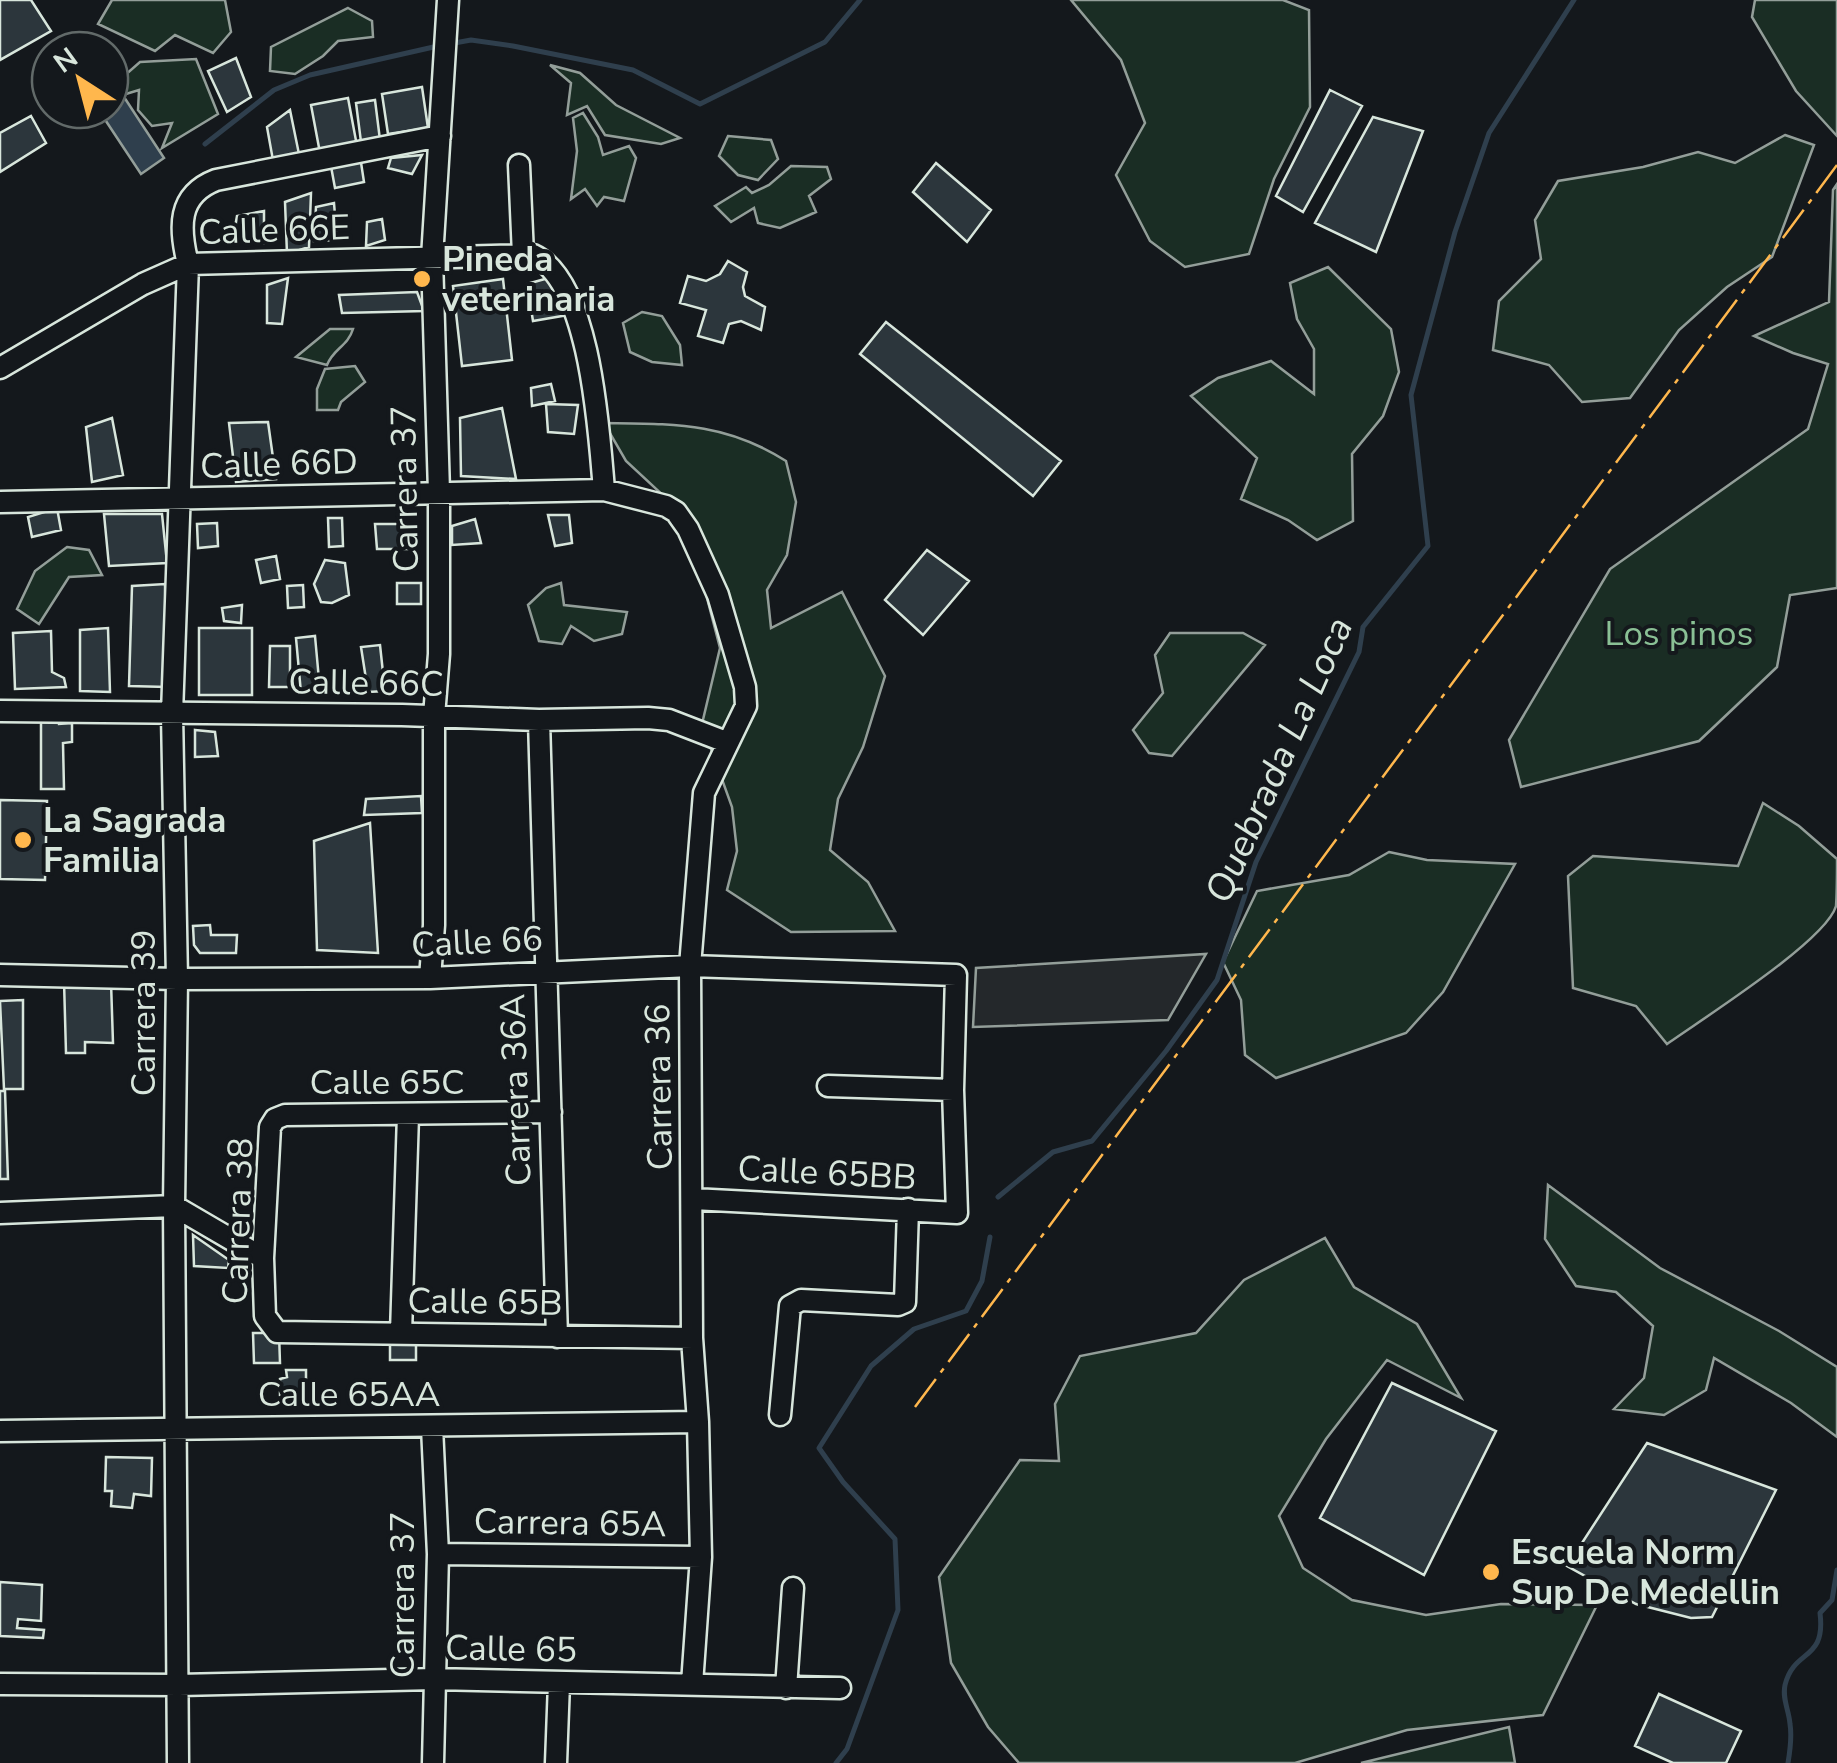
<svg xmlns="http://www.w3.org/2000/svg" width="1837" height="1763" font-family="'Nunito Sans',sans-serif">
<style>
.green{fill:#1a2d24;stroke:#939e99;stroke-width:2.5}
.parking{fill:#24282b;stroke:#939e99;stroke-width:2.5}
.water{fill:#2f3f4d;stroke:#939e99;stroke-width:2.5}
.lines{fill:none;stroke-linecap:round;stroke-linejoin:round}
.stream{stroke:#2f3f4d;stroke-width:5}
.building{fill:#2c363c;stroke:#d8e6dc;stroke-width:2.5}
.minor-casing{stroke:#d8e6dc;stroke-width:25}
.minor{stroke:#14181c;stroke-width:20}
.power{stroke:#ffb74d;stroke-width:2.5;stroke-dasharray:35 8 5 8;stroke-linecap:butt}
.poi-dot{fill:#ffb74d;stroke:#14181c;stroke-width:4}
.labels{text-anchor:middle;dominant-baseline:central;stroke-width:8;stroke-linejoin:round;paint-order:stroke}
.street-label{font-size:35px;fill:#d8e6dc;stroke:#14181c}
.poi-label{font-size:35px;font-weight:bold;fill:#d8e6dc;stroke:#14181c;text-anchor:start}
.park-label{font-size:35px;fill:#8ac095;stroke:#14181c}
.water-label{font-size:38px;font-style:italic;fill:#d8e6dc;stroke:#14181c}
</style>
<rect width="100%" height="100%" fill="#14181c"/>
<path class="green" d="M112 0H225L231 32 213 53 175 35 155 51 98 24Z
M1071 0H1283L1309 10 1310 107 1274 179 1249 254 1185 267 1150 241 1116 175 1145 123 1121 60Z
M1755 0H1837V136L1796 91 1752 17Z
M348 8 372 21 373 37 338 41 323 56 295 74 270 71 271 47Z
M196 59 218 114 162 148 172 123 152 126 138 110 139 90 116 97V83L140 62Z
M550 65 580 73 616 105 680 138 661 144 605 135 587 106 567 115 571 83Z
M583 113 598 137 603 155 629 146 636 158 624 201 604 197 597 206 585 189 571 199 577 151 573 118Z
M1785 135 1814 145 1772 257 1727 287 1679 330 1630 398 1582 402 1549 365 1493 350 1499 301 1541 259 1535 220 1558 181 1643 167 1698 152 1735 163Z
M728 136 771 140 778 159 758 180 738 175 719 156Z
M791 166 827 167 831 179 809 196 816 212 780 228 758 223 754 208 731 222 715 206 746 187 752 193 769 185Z
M1837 184V588L1790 595 1777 667 1699 741 1521 787 1509 740 1610 569 1808 429 1828 364 1793 353 1754 336 1829 302 1833 190Z
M1328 267 1391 329 1399 372 1383 416 1352 454 1353 521 1317 540 1288 520 1241 499 1257 458 1191 396 1218 378 1271 361 1314 394V349L1297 319 1290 283Z
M642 312 662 316 680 345 682 365 652 362 630 352 623 323Z
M330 329H353C348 346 333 349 327 365L296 357Z
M355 366 365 382 341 402 338 410H317V389L325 369Z
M604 423C674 424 725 422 786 461L796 502 787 555 767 590 771 628 842 592 885 676 863 747 838 799 830 850 868 882 895 931 791 932 727 890 737 851 732 807 702 724 720 648 707 598 703 543 666 498 626 461Z
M67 547 89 550 102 575 69 577 39 624 17 609 35 571Z
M561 583 564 605 627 612 622 634 594 641 571 626 562 644 539 641 528 605 546 588Z
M1170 633H1243L1265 645 1172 756 1149 753 1133 730 1163 693 1155 655Z
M1763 803 1799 826 1837 859C1837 873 1837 892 1836 906 1826 941 1702 1019 1667 1044L1636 1006 1573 988 1568 876 1593 856 1738 866Z
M1389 852 1427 860 1515 864 1443 992 1406 1033 1276 1078 1245 1055 1241 1000 1223 962 1257 891 1349 875Z
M1548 1185 1660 1268 1779 1331 1837 1367V1437L1791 1403 1714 1358 1706 1390 1664 1415 1614 1409 1644 1378 1653 1326 1616 1292 1576 1286 1545 1239Z
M1325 1238 1354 1287 1417 1324 1461 1398 1387 1360 1326 1439 1279 1516 1303 1568 1352 1600 1426 1615 1501 1604 1597 1605 1543 1715 1407 1730 1295 1763H1019L988 1727 951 1663 939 1577 1020 1460 1059 1461 1055 1404 1080 1356 1196 1333 1244 1280Z
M1509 1727 1515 1763H1361Z"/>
<path class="parking" d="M1206 954 1168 1020 973 1027 976 968Z"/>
<path class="water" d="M124 97 164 158 141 174 100 112 110 110V106Z"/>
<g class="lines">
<path class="stream" d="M449 44 471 40 513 46 633 70 700 104 825 42 860 0
M205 144 274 90 310 75 438 46
M998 1197 1053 1152 1092 1141 1166 1051 1217 980 1256 862 1359 652 1363 627 1428 546 1411 395 1455 232 1489 133 1574 0
M836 1763 847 1749 898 1610 895 1539 843 1482 819 1448 871 1366 914 1329 966 1311 982 1281 990 1237
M1788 1763C1790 1751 1792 1736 1790 1724 1789 1710 1782 1699 1785 1685 1794 1648 1826 1662 1820 1613L1832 1600 1837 1570"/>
</g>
<path class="building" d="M0 0H31L51 31 0 60Z
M236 58 251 97 227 112 208 71Z
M422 87 428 128 388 134 382 94Z
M1330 90 1362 106 1303 212 1276 196Z
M348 98 357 146 320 153 311 105Z
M375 100 380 140 361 142 356 103Z
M290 110 300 159 274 166 267 127Z
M31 116 46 143 0 172V133Z
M1373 117 1423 131 1376 252 1315 223Z
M422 155 412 174 388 168 391 158Z
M360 156 364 182 335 188 330 161Z
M936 163 991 210 967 242 913 192Z
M311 193 309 247 287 254 285 202Z
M334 203 337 240 314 241 316 207Z
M264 211V243L233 238 237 216Z
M382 219 385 240 366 246 367 222Z
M728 261 747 272 743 287 745 296 765 307 761 330 741 321 729 324 723 343 698 336 706 310 680 303 688 276 706 281 720 274Z
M552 277 568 315 533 321 527 284Z
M288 278 282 324 267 323V285Z
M503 279 512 360 462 366 453 286Z
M417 292 424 311 342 313 339 295Z
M886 322 1061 461 1033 496 860 354Z
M551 384 555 401 532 406 531 388Z
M546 404 578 405 574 434 548 432Z
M502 408 516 479 461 476 460 418Z
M112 418 123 475 92 482 86 427Z
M268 422 276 479 236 482 229 423Z
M57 508 61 530 32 537 28 517Z
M104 514H162L167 563 109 566Z
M548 515H569L572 543 555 546Z
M328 518H342L343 546 329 547Z
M475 519 481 543 452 545V526Z
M217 523 218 546 198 548 197 524Z
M375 524H408L415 549H377Z
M927 550 969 581 923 635 885 600Z
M276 556 280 579 261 583 256 560Z
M325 560 345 563 349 595 332 603 321 602 314 584Z
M397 583H421V604H397Z
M165 584 167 687 129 686 132 586Z
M303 585 304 607 288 608 287 586Z
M242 605 241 623 224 621 222 608Z
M108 628 110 692 80 691V630Z
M199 628H252V695H199Z
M51 631 52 672 64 678 66 687 15 689 13 633Z
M315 636 320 691 301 693 296 638Z
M380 645 385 691 368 692 361 647Z
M270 646H290V687H269Z
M58 715 59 724 72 723V742L63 743 64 789H41V716Z
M195 730 215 732 218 756 195 757Z
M421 796 422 813 364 815 366 799Z
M0 800 47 801 45 880 0 879Z
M370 823 378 953 317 950 314 841Z
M210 925 211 935H237L236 953H200L194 945 193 926Z
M64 981 111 982 113 1043 85 1042V1053H66Z
M23 1000V1089H4L0 1001Z
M0 1091H5L8 1179H0Z
M193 1235 229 1260 228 1268 194 1266Z
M253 1333H279L280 1363H254Z
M390 1339 416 1340V1360H390Z
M286 1370H306V1394L280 1395V1379L287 1377Z
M1392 1383 1496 1431 1424 1575 1320 1518Z
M1647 1443 1776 1490 1712 1617 1691 1618 1636 1604 1567 1566Z
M106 1457 152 1458 151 1496 134 1494 132 1508 111 1506 112 1491H105Z
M0 1582 42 1585 41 1621 18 1619 17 1628 44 1630 43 1638 0 1636Z
M1659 1694 1741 1731 1726 1763H1673L1635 1746Z"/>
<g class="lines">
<defs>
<path id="minor" d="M519 165 523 255
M0 368 143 284 188 264 533 255C591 281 599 433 604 490
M0 502 604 490 666 506 676 512 688 529 718 595 745 687 746 706 704 793 690 966 692 1338 698 1422 701 1557 692 1684
M0 711 402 715 539 720 648 718 669 720 726 742
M539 720 557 1337
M0 975 177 979 430 978 690 966 956 975 953 1090 957 1213 693 1199
M430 978 434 925V716L439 654V492L432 258 448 0
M828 1086 953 1090
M551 1112 285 1115 275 1119 270 1127 263 1258 265 1316 277 1332 692 1338
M0 1213 174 1206 263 1258
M401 1333 408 1115
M780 1415 790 1306 801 1300 898 1305 905 1302 908 1209
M432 1427 438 1554 433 1763
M0 1431 698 1422
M438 1554 701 1557
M0 1684 179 1685 434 1679 840 1688
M786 1688 793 1588
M178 1763 174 1206 177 979 172 714 188 264C179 228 177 195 216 180L440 136
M556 1763 559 1683"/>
</defs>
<use href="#minor" class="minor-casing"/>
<use href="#minor" class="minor"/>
<path class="power" d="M915 1407 1837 165"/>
</g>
<g class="poi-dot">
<circle cx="422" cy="279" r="10"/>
<circle cx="23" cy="840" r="10"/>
<circle cx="1491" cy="1572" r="10"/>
</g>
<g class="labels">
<g class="street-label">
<text transform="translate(274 230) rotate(-2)">Calle 66E</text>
<text transform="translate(279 464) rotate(-2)">Calle 66D</text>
<text transform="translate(405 489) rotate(-91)">Carrera 37</text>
<text transform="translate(366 683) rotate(1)">Calle 66C</text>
<text transform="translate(477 942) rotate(-3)">Calle 66</text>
<text transform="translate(143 1013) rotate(-90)">Carrera 39</text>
<text x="387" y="1082">Calle 65C</text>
<text transform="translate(659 1087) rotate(-91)">Carrera 36</text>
<text transform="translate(516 1090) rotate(-92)">Carrera 36A</text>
<text transform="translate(827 1173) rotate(3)">Calle 65BB</text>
<text transform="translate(238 1221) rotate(-88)">Carrera 38</text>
<text transform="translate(485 1302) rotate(1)">Calle 65B</text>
<text x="349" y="1394">Calle 65AA</text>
<text transform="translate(570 1523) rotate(1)">Carrera 65A</text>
<text transform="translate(402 1595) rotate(-90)">Carrera 37</text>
<text transform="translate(511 1649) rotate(1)">Calle 65</text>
</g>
<g class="poi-label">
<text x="442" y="259">Pineda<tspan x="442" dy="40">veterinaria</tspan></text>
<text x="43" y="820">La Sagrada<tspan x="43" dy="40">Familia</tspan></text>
<text x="1511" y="1552">Escuela Norm<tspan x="1511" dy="40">Sup De Medellin</tspan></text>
</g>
<g class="park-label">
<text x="1679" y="633">Los pinos</text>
</g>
<g class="water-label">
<text transform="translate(1279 760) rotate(-66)">Quebrada La Loca</text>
</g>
</g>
<g transform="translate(80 80) rotate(324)"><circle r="48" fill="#14181c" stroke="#626a69" stroke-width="2.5"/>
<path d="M0-8L18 38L0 25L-18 38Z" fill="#ffb74d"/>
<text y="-15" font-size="28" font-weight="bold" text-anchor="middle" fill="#d8e6dc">N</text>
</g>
</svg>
